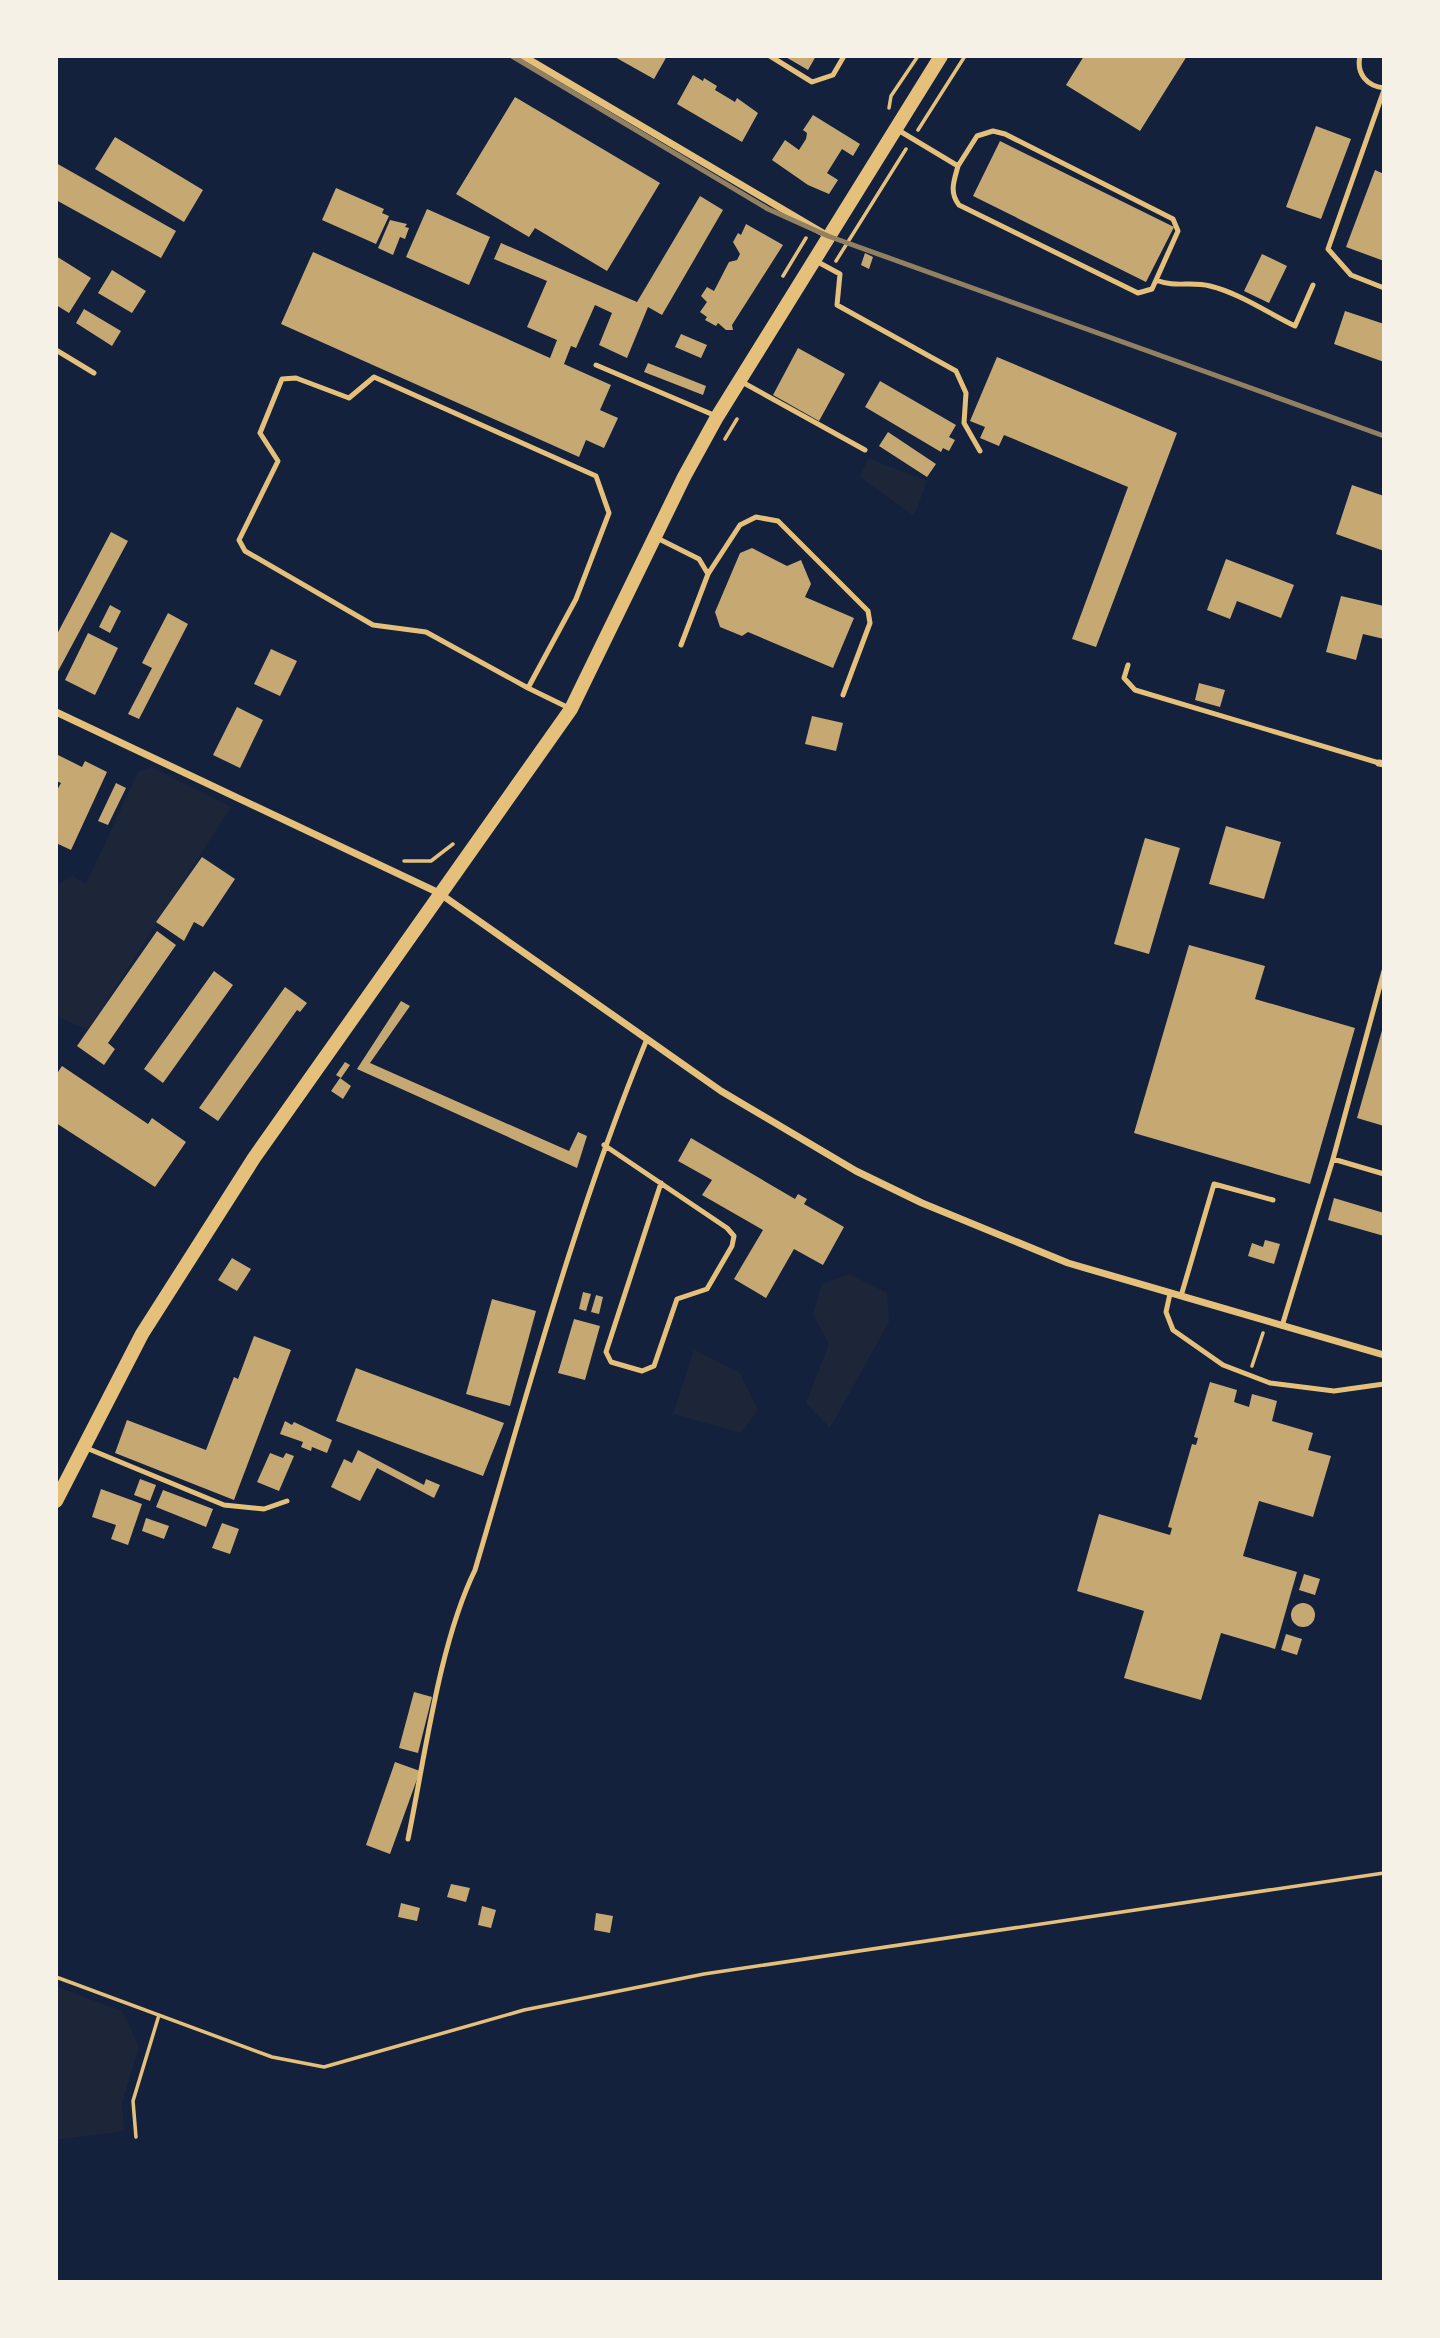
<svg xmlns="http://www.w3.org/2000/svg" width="1440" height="2338" font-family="Helvetica,sans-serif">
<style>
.green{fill:#1d2539}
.building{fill:#c6a872}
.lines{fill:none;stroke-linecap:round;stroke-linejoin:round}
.path{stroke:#e5c07b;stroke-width:3.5}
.service{stroke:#e5c07b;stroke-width:5}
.minor{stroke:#e5c07b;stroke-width:7}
.secondary{stroke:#e5c07b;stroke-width:14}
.rail{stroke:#918062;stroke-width:5}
</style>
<rect width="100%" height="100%" fill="#14213d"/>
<path class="green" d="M868 458 927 481 914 516 860 477Z
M151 767 231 807 88 1030 56 1016V885L72 876 86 884 138 772Z
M849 1274 887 1293 889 1322 830 1428 806 1403 829 1344 813 1314 822 1284Z
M694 1350 740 1373 758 1410 741 1433 673 1414Z
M56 1986 123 2012 139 2047 122 2103 124 2131 56 2140Z"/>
<path class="building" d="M613 56H667L654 79Z
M784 56H816L808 70Z
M1084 56H1187L1140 131 1066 85Z
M693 75 703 81 704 78 717 86 715 90 735 102 737 98 758 113 742 142 677 104Z
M515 97 660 183 607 271 535 228 529 237 456 194Z
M813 115 860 144 853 156 842 149 827 173 838 180 829 194 808 185 772 160 785 140 799 150 806 139 807 133 803 130Z
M1316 126 1351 139 1321 219 1286 207Z
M115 137 203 190 184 222 95 169Z
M1000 141 1174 227 1146 282 973 196Z
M56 163 176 231 161 258 56 200Z
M1375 170 1384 174V261L1346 247Z
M336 188 384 209 382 213 389 216 376 244 322 220Z
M700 196 723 210 662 315 648 307 627 358 599 345 612 313 595 305 576 348 571 346 564 364 611 385 600 410 618 418 604 448 586 440 579 457 281 324 313 252 550 358 557 340 527 327 547 281 494 259 501 243 637 302Z
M427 209 490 237 469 285 406 257Z
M390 220 407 224 405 227 409 228 405 239 400 237 393 255 378 248Z
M746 224 783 245 732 325 733 330H726L718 323 716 326 705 320 707 317 700 312 707 302 701 296 707 287 714 291 729 262 737 260 740 254 733 242 738 233 741 235Z
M865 253 873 257 869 269 861 265Z
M1262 254 1287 266 1269 303 1244 291Z
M56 256 91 278 69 313 56 305Z
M112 270 146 291 132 313 98 293Z
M84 309 121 331 112 346 76 323Z
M1345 311 1384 324V362L1334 344Z
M681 334 707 345 701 358 675 347Z
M798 348 845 374 819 421 773 395Z
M997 357 1177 433 1096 647 1072 639 1128 487 1004 435 999 446 980 438 985 427 970 421Z
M648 363 706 386 703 395 644 372Z
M880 381 956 425 949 437 955 440 949 451 943 448 941 452 865 407Z
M888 432 936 464 927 477 879 446Z
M1352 485 1384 496V551L1336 534Z
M111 532 128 541 56 675V636Z
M752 548 787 566 801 560 811 584 805 597 854 618 833 668 748 632 742 636 720 627 715 612 740 553Z
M1226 559 1294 585 1281 618 1237 601 1230 619 1207 610Z
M1341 596 1384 606V639L1363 634 1356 660 1326 652Z
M110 605 121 611 110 633 99 627Z
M168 613 188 624 139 719 128 714 152 668 142 663Z
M88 633 118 648 95 695 65 680Z
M271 649 297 661 280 696 254 684Z
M1199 683 1225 690 1220 707 1195 700Z
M237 707 263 720 240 768 213 755Z
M812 716 843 723 836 751 805 744Z
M56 754 82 767 85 761 107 772 71 850 56 843V792L61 783 56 781Z
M116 783 126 788 108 825 98 821Z
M1226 826 1281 842 1264 899 1209 884Z
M1145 838 1180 848 1149 954 1114 944Z
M202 857 235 879 203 927 194 922 184 941 156 922Z
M157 931 176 945 108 1043 115 1049 104 1065 77 1046Z
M1189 945 1265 966 1255 999 1355 1028 1310 1184 1134 1133Z
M214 971 233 985 163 1083 144 1069Z
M285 987 307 1003 300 1012 297 1010 218 1121 199 1108Z
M401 1001 410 1006 370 1063 569 1151 578 1132 587 1136 577 1168 357 1069Z
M1383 1027H1384V1126L1357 1118Z
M345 1062 350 1065 341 1078 336 1075Z
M62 1066 148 1124 152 1118 186 1142 155 1187 56 1123V1075Z
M340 1078 351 1086 343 1099 331 1091Z
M691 1138 795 1199 798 1194 807 1199 804 1204 844 1227 823 1265 794 1249 766 1298 734 1279 763 1230 702 1195 712 1180 678 1161Z
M1334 1198 1384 1213V1236L1328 1220Z
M1265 1240 1280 1244 1274 1264 1248 1256 1252 1243 1263 1247Z
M232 1258 251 1269 237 1291 218 1280Z
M583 1292 591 1294 586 1311 579 1309Z
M596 1295 603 1297 599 1314 591 1312Z
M492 1299 536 1311 510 1406 466 1394Z
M574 1319 600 1326 585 1380 558 1373Z
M254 1336 291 1350 234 1500 115 1453 127 1420 206 1450 234 1377 238 1379Z
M356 1368 504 1423 483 1476 336 1421Z
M1210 1382 1237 1390 1234 1402 1249 1407 1252 1394 1277 1401 1272 1421 1313 1433 1308 1450 1331 1456 1313 1517 1259 1501 1243 1556 1297 1572 1275 1649 1221 1633 1201 1700 1124 1678 1144 1611 1077 1591 1099 1514 1170 1535 1172 1528 1168 1527 1192 1444 1196 1445 1198 1438 1194 1437Z
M285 1421 292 1425 294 1422 332 1440 327 1453 312 1447 311 1451 301 1447 303 1442 280 1434Z
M358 1450 424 1485 426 1479 440 1485 434 1498 377 1468 360 1501 331 1487 344 1459 352 1463Z
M270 1453 283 1458 286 1453 294 1456 279 1491 257 1482Z
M140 1479 156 1485 150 1501 134 1495Z
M101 1489 142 1504 128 1545 111 1539 116 1525 92 1517Z
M163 1490 213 1509 206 1527 156 1507Z
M146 1518 169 1526 164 1539 142 1531Z
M222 1523 239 1529 230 1554 212 1548Z
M1304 1574 1320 1579 1315 1595 1299 1590Z
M1291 1615a12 12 0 1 1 24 0a12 12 0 1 1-24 0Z
M1286 1634 1302 1639 1297 1655 1281 1650Z
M414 1692 432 1697 418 1753 399 1748Z
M395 1762 420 1771 390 1854 366 1845Z
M451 1884 470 1888 466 1902 447 1897Z
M401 1903 420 1908 417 1921 398 1917Z
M482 1906 496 1910 491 1928 478 1925Z
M596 1913 613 1916 610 1933 594 1930Z"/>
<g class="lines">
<path class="path" d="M889 108 891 96 918 56
M918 130 965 56
M836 261 906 149
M783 276 806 238
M725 439 737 419
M404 861H431L453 844
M1252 1366 1263 1333
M56 1977 272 2057 324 2067 524 2010 704 1974 1384 1873
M136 2137 133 2101 159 2015"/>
<path class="service" d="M770 56 812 82 833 75 844 56
M1360 56C1356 74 1367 86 1384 88
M1384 90 1328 249 1351 275 1384 288
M898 130 958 166 977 136 993 131 1005 134 1173 219 1178 231 1152 289 1138 293 959 205C949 192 954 181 958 166
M816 261 840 274 837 305 956 371 966 393 964 423 980 451
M1156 280C1175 288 1191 281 1210 286 1239 293 1268 313 1295 326L1313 285
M56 350 94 373
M596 365 716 416
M742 382 865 450
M657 538 699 559 708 574 681 645
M708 574 740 525 756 517 778 521 868 611 870 623 843 695
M1128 665 1124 678 1135 690 1379 763
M528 688 576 599 609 513 596 476 374 377 349 398 296 378 282 379 260 433 278 461 239 540 245 551 373 625 426 632 528 688 569 708
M604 1145 727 1228 734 1236 732 1246 707 1289 677 1299 654 1366 642 1371 611 1362 606 1352 661 1183
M1333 1159 1384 971
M1170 1294 1166 1312 1173 1330 1223 1365 1270 1383 1334 1391 1384 1384
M1181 1296 1214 1184 1273 1200
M1282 1326 1333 1159 1384 1174
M84 1447 224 1505 264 1509 287 1501
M408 1839C425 1757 439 1644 475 1570 528 1391 576 1211 647 1039"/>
<path class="minor" d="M523 56 828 236
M56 712 439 893 721 1091 856 1171 922 1203 1068 1263 1384 1355
M1379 763 1384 764"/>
<path class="secondary" d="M56 1501 142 1334 254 1158 571 709 684 477 717 417 941 56"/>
<path class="rail" d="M512 56 768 209 828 236 1384 436"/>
</g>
<rect width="1440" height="2338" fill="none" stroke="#f6f1e7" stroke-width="116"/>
</svg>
